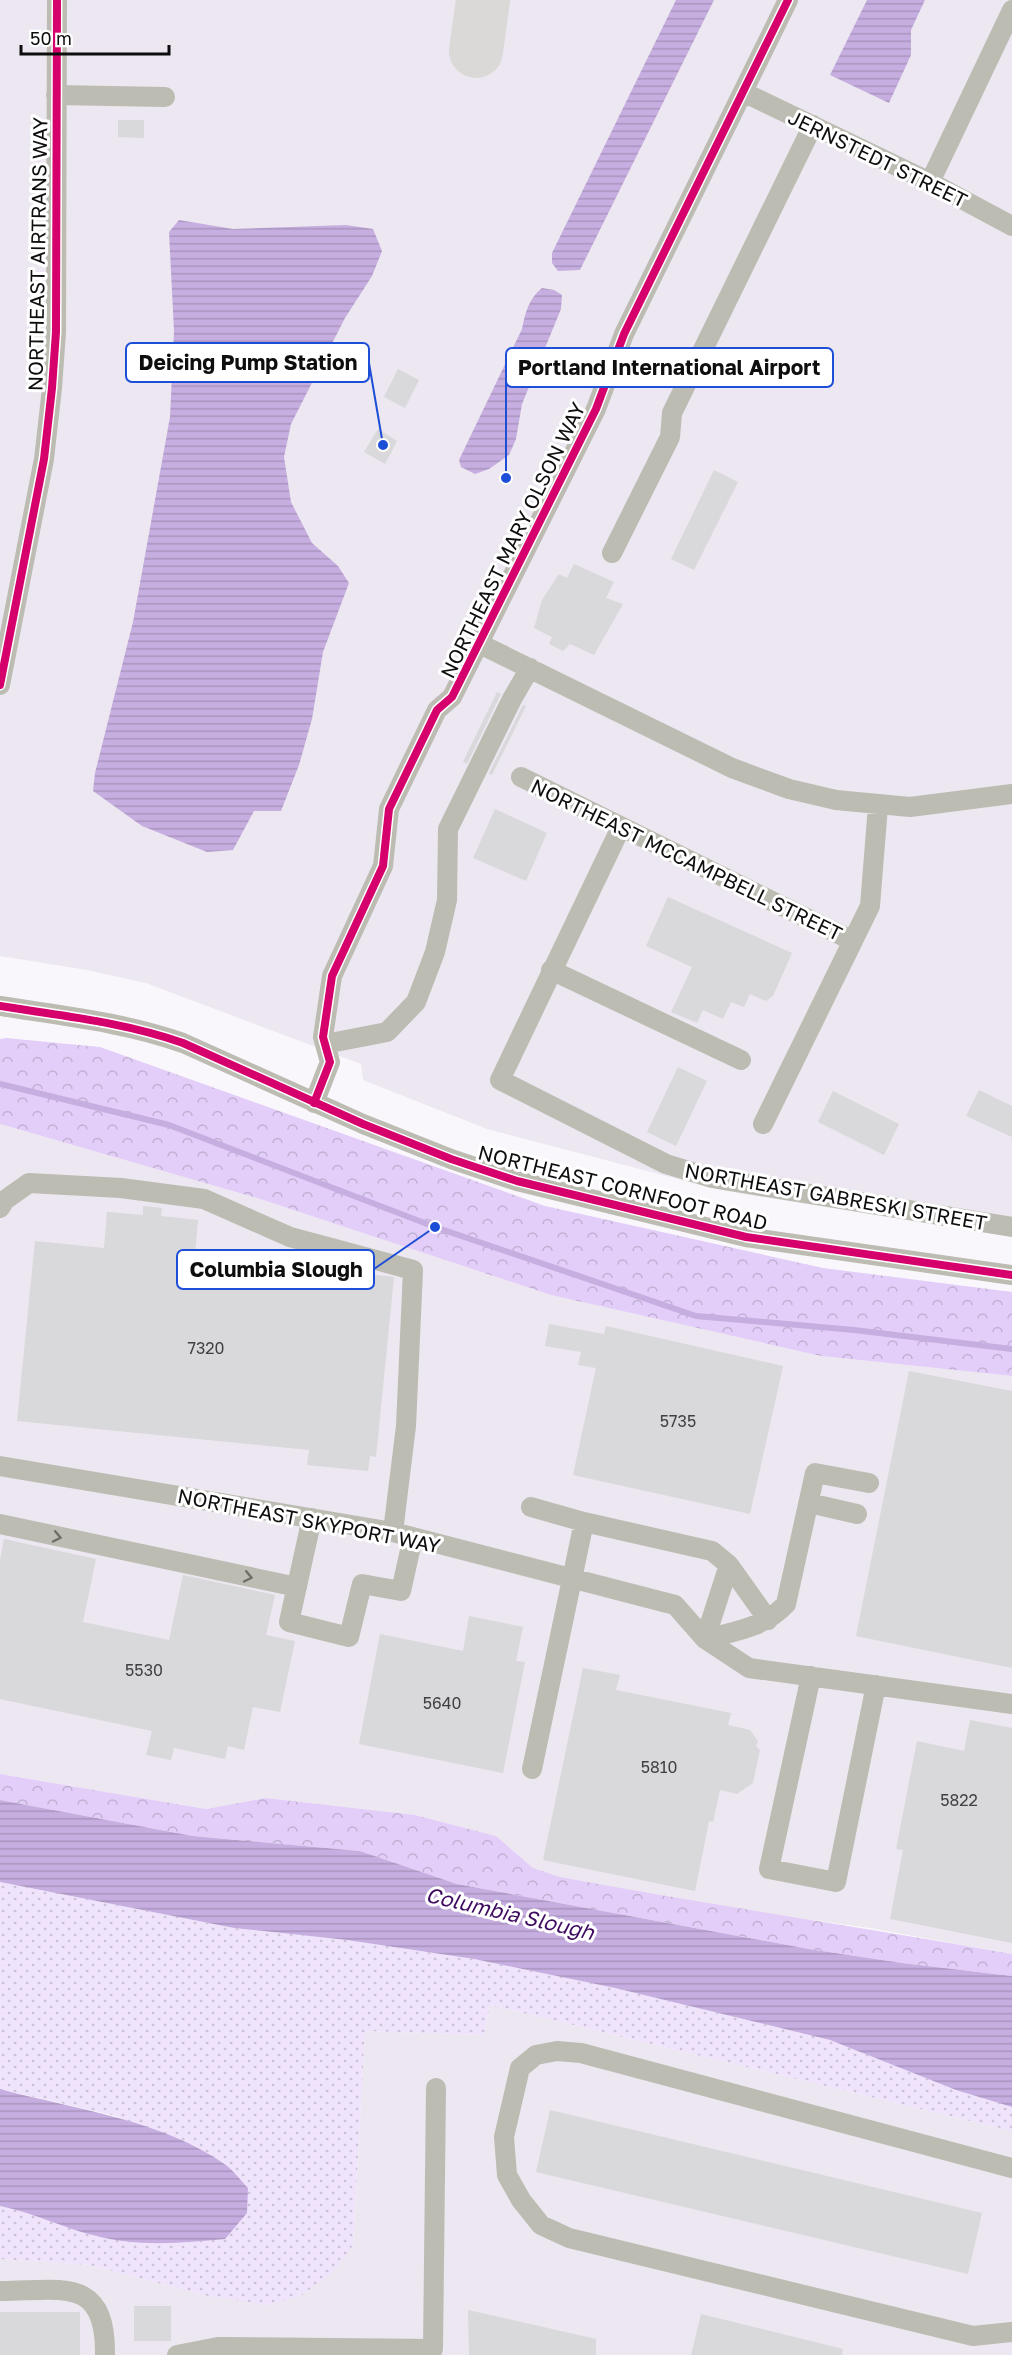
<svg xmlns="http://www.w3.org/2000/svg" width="1012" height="2355" font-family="'Golos Text',sans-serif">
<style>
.built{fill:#ece7f0}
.grass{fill:url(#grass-dots)}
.forest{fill:url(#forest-crowns)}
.water{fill:url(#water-rules)}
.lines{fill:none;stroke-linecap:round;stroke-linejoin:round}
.stream{stroke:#c6aee0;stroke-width:6}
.taxiway{stroke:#dad9d8;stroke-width:54}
.building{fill:#d9d8da}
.minor{stroke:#bcbcb2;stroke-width:20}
.cycleway-casing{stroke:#fff;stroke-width:11}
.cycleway{stroke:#d6006c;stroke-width:8}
.oneway{stroke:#6e6e69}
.labels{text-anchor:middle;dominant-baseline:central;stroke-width:6;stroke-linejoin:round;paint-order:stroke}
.number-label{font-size:16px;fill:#414042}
.street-label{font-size:20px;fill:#0e0e0f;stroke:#fff}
.water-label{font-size:21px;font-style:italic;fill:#3f0c61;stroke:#fff}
.leader{fill:none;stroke:#1d4ed8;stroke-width:2}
.callout-dot{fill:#1d4ed8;stroke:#fff;stroke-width:2}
.callout{fill:#fff;stroke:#1d4ed8;stroke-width:2}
.callout-label{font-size:21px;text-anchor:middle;font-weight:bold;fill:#0e0e0f}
</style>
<defs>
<pattern id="grass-dots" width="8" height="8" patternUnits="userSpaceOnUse" patternTransform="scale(1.5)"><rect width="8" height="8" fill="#efe4fc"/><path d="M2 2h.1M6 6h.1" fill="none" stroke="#ccc2d7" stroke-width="1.8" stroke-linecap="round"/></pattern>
<pattern id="forest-crowns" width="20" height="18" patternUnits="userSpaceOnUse" patternTransform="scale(1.5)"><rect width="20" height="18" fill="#e2cef8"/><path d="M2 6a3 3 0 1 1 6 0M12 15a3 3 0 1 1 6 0" fill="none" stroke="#c1b0d3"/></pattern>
<pattern id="water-rules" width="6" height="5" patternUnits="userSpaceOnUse" patternTransform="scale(1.5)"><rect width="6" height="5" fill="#c6aee0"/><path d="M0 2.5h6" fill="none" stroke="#a994bf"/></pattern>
</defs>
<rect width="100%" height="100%" fill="#f9f7fb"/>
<path class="built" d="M0 0H1012V1237L720 1190 487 1129 363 1080 361 1064 146 983 87 970 0 956Z
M0 1124 257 1198 551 1295 821 1356 1012 1376V1954L870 1928 725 1908 560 1877 533 1868 496 1836 415 1815 266 1798 206 1809 0 1774Z
M490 2005 1012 2131V2355H0V2259L90 2265 208 2296 353 2245 365 2031 484 2035Z"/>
<path class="grass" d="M0 1882 234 1928 347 1940 474 1959 615 1988 830 2040 956 2090 1012 2107V2131L490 2005 484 2035 365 2031 353 2245 334 2271 302 2295 269 2305 208 2296 90 2265 0 2259V2206L31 2212 97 2237 228 2166 192 2145 112 2115 0 2089Z"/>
<path class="forest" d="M6 1038 100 1047 545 1206 823 1268 1012 1292V1376L821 1356 551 1295 257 1198 0 1124V1039Z
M0 1774 206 1809 266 1798 415 1815 496 1836 533 1868 560 1877C710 1905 861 1927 1012 1954V1976L902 1963 809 1949 457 1884 360 1851 193 1836 0 1800Z"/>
<path class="water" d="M676 0H714L580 270 558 271 552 263V253Z
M867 0H925L911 30V55L889 103 830 75Z
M179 220 233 229 346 225 373 229 382 251 372 276 345 318 291 424 284 457 291 502 312 543 338 566 349 583 323 652 312 719 299 765 281 811H254L233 850 207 852 142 826 93 791 95 773 133 622 170 417 174 331 169 232Z
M542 288 554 290 562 295 561 309 522 404 516 439 509 455 489 469 475 474 461 467 459 460 522 329C525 313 529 298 542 288Z
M0 1800 193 1836 360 1851 457 1884 809 1949 902 1963 1012 1976V2107L956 2090 830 2040 615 1988 474 1959 347 1940 234 1928 0 1882Z
M0 2089C74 2109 163 2120 226 2165 234 2171 241 2181 248 2188L247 2213 225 2239C183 2243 138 2247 96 2236 63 2228 35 2213 0 2206Z"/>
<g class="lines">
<path class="stream" d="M0 1084 169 1125 435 1227 696 1316 854 1330 1012 1349"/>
<path class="taxiway" d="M476 51 483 0"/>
</g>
<path class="building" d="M118 120H144V138L118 137Z
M398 369 419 380 405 408 384 397Z
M378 429 397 441 385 464 364 452Z
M714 470 738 482 694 570 671 559Z
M574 564 614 582 606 598 623 604 594 655 570 644 563 651 549 644 552 637 534 628 542 600 559 574 567 578Z
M497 692 501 694 467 764 463 762Z
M523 705 526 706 492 775 489 773Z
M495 809 547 833 526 881 473 858Z
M668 897 792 953 773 996 766 1001 750 994 744 1007 731 1002 723 1019 703 1010 697 1023 671 1012 692 967 646 946Z
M678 1067 707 1081 676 1146 647 1132Z
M979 1090 1012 1106V1137L966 1116Z
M833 1091 899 1124 884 1155 818 1122Z
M143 1206 162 1208 161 1216 198 1220 195 1255 394 1277 376 1457 370 1456 368 1471 307 1465 309 1450 17 1421 35 1241 104 1248 107 1212 143 1215Z
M549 1324 604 1334 606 1326 783 1366 750 1514 573 1475 596 1368 578 1365 581 1352 545 1346Z
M909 1371 1012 1391V1668L856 1636Z
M4 1539 96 1559 83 1622 169 1640 183 1575 275 1595 266 1635 295 1641 280 1712 253 1707 244 1750 228 1746 225 1759 174 1748 171 1760 146 1755 152 1731 0 1699V1560Z
M469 1616 523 1627 516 1661 525 1662 503 1773 359 1744 380 1634 463 1651Z
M583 1668 620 1675 616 1690 731 1713 728 1725 750 1730 758 1741 756 1746 760 1750 753 1783 737 1794 720 1790 713 1822 709 1821 695 1891 543 1860Z
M970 1720 1012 1728V1943L890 1919 903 1850 896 1849 917 1741 964 1751Z
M550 2110 982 2213 968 2274 536 2172Z
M134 2306H171V2341H134Z
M468 2310 596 2339V2355H469Z
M0 2312H80V2355H0Z
M701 2314 843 2349 842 2355H691Z"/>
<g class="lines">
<path class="minor" d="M743 92 930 182 1012 226
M56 95 165 97
M930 182 1012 10
M612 553 670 437 672 413 813 125
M480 644 732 768 789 789 836 800 910 807 1012 794
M0 685 44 459 52 388 56 332 57 0
M521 777 853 941
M621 827 500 1080 666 1164 712 1178 1012 1227
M551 970 741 1060
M0 1006C63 1016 123 1022 183 1043L363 1124 451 1159 517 1181 746 1237 1012 1275
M325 1044 387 1032 416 1002 435 952 447 900 448 829 512 699 530 668
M314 1103 330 1062 323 1037 332 976 383 866 389 809 437 710 452 697 596 409 624 334 788 0
M763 1124 870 906 878 806
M0 1208 5 1200 29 1183 121 1188 204 1199 290 1237 413 1270 406 1426 393 1532
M0 1466 393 1532 675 1605 705 1639 749 1668 1012 1704
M809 1503 857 1514
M531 1507 584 1522
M312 1518 289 1622 349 1637 362 1584 401 1591 413 1537
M0 1524 297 1587
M705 1639C734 1632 765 1627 786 1604L815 1473 869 1483
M705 1639 729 1565
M811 1676 769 1869 836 1882 876 1685
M532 1769 584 1522 712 1551 729 1565 768 1620
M1012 2168 581 2053 557 2051 536 2055 520 2068 504 2137 507 2175 521 2200 541 2225 569 2238 973 2336 1012 2332
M0 2291C61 2291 106 2275 105 2355
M177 2355 218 2347 433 2349 436 2088"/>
<defs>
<path id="cycleway" d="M0 685 44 459 52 388 56 332 57 0
M0 1006C63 1016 123 1022 183 1043L363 1124 451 1159 517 1181 746 1237 1012 1275
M314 1103 330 1062 323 1037 332 976 383 866 389 809 437 710 452 697 596 409 624 334 788 0"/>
</defs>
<use href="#cycleway" class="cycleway-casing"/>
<use href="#cycleway" class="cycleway"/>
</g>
<defs><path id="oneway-chevron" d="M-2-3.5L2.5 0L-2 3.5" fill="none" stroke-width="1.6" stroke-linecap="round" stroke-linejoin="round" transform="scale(1.5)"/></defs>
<g class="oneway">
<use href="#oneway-chevron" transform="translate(57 1537) rotate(12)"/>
<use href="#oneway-chevron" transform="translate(248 1577) rotate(12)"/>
</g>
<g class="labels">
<g class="number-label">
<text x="206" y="1348">7320</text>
<text x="678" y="1421">5735</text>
<text x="144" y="1670">5530</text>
<text x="442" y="1703">5640</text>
<text x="659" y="1767">5810</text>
<text x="959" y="1800">5822</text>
</g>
<g class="street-label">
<text transform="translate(878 158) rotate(26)">JERNSTEDT STREET</text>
<text transform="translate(37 254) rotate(-89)">NORTHEAST AIRTRANS WAY</text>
<text transform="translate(512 540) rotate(-64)">NORTHEAST MARY OLSON WAY</text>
<text transform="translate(687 859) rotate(26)">NORTHEAST MCCAMPBELL STREET</text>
<text transform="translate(623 1187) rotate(14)">NORTHEAST CORNFOOT ROAD</text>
<text transform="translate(836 1196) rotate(10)">NORTHEAST GABRESKI STREET</text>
<text transform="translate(309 1520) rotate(11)">NORTHEAST SKYPORT WAY</text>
</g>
<g class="water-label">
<text transform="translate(510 1913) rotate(13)">Columbia Slough</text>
</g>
</g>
<path class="leader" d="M383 445L369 363M506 478L506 367M435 1227L374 1269"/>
<g class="callout-dot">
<circle cx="383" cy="445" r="6"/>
<circle cx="506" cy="478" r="6"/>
<circle cx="435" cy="1227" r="6"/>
</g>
<g class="callout">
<rect x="126" y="343" width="243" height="39" rx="6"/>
<rect x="506" y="348" width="327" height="39" rx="6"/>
<rect x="177" y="1250" width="197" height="39" rx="6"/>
</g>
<g class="callout-label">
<text x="248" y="370">Deicing Pump Station</text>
<text x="669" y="375">Portland International Airport</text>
<text x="276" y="1277">Columbia Slough</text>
</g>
<path d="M21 45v9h148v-9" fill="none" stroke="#0e0e0f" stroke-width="3"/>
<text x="30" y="45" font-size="18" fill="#0e0e0f" stroke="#ffffff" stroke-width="4.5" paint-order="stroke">50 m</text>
</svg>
